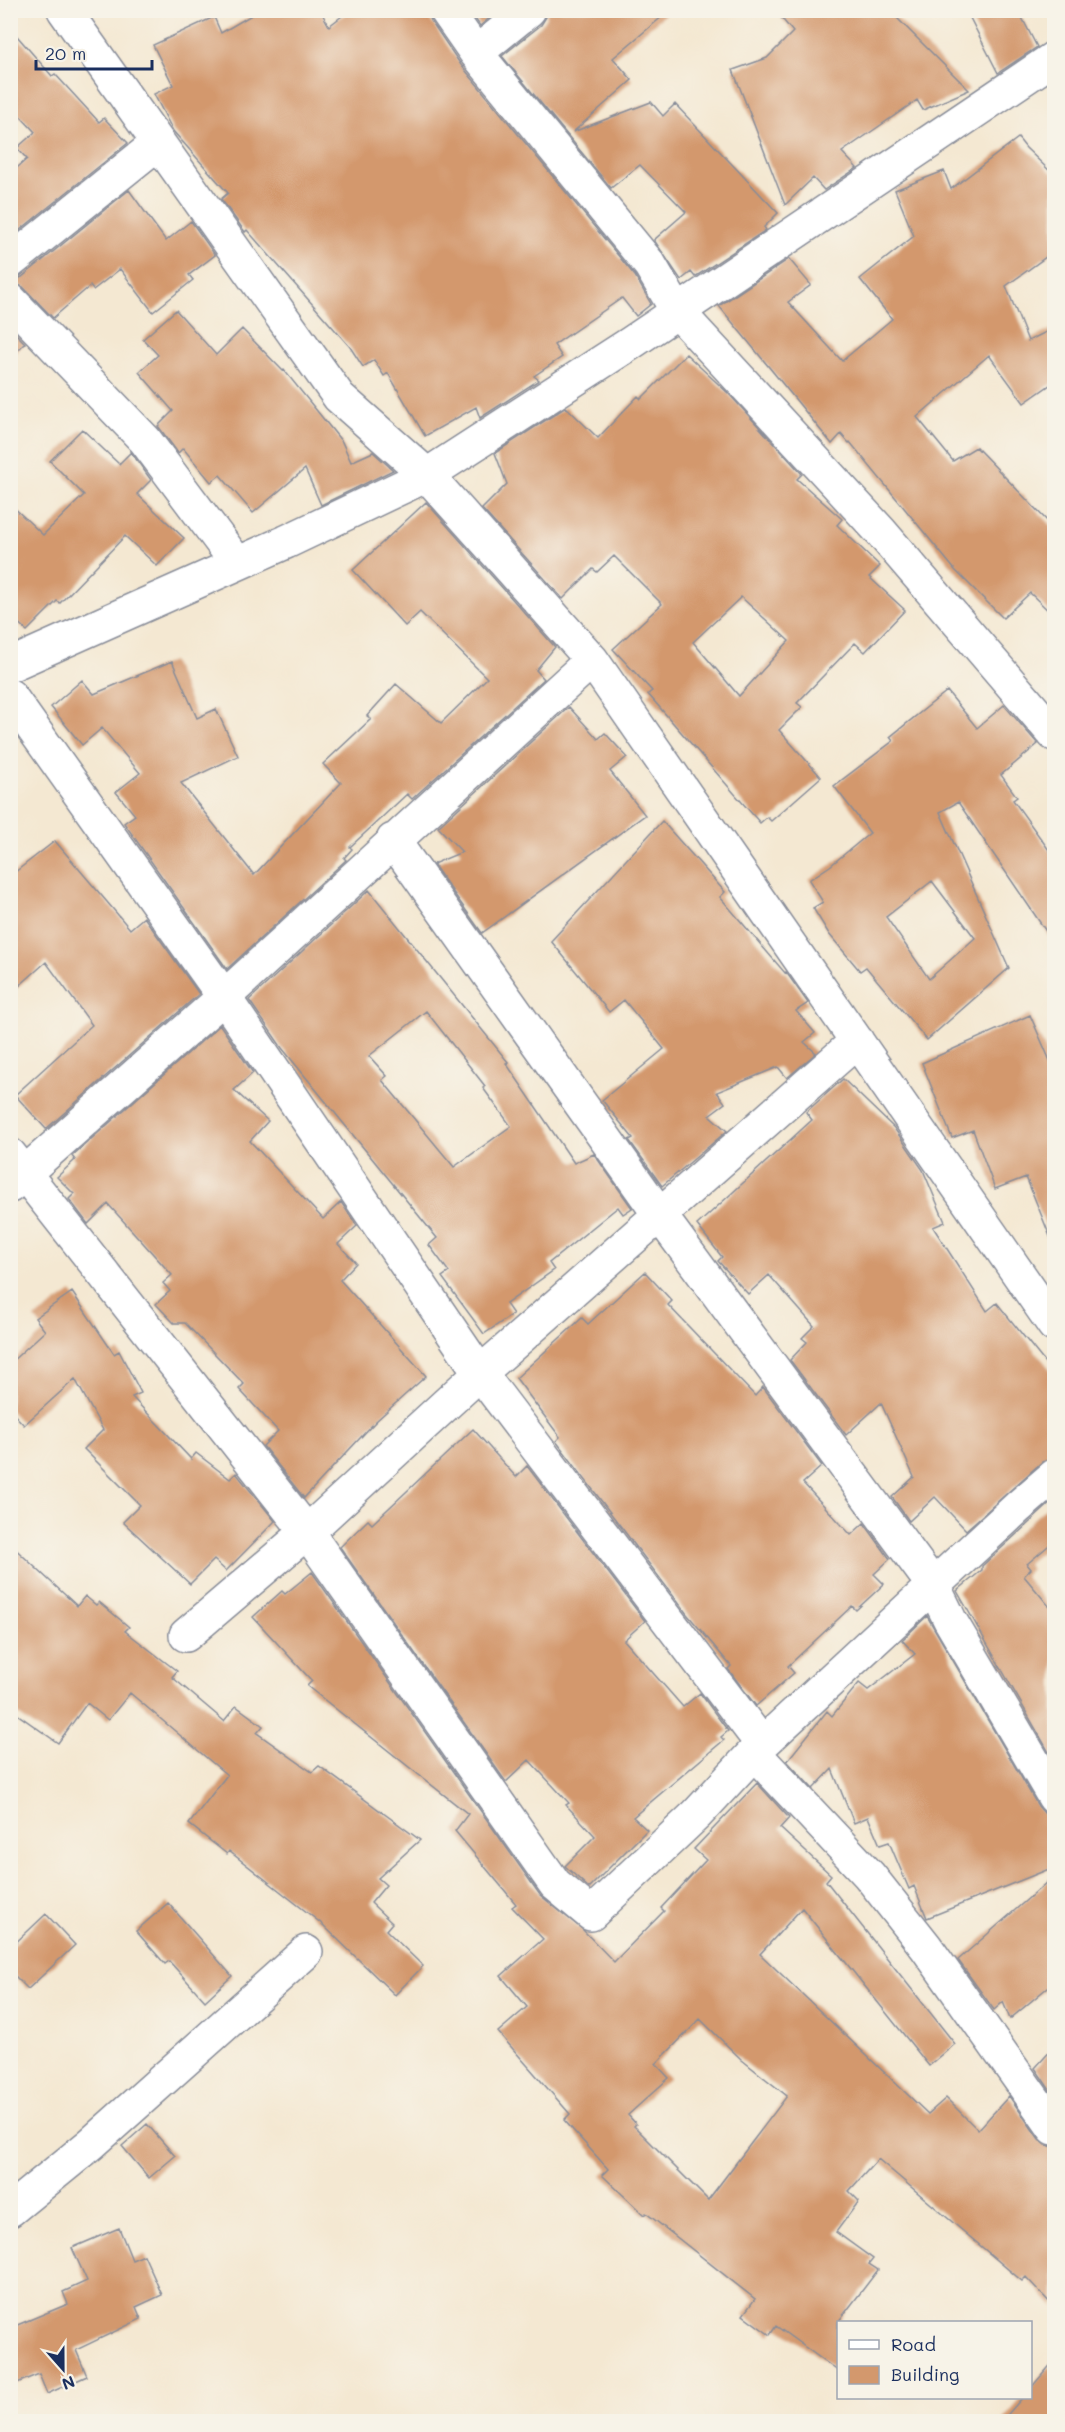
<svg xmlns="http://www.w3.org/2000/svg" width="1065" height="2432" font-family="Mali,sans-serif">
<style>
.building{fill:#d3986d;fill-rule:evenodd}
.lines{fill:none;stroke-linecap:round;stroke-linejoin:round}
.minor-casing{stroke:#888c98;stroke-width:36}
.minor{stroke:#fff;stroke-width:33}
</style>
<rect width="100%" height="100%" fill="#f7f3e8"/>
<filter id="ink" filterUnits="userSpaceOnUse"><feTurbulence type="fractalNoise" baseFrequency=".0167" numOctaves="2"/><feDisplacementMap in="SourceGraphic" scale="12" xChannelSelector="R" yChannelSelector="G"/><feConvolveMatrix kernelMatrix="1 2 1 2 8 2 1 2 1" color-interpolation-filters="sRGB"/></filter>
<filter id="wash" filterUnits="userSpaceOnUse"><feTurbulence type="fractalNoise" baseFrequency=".008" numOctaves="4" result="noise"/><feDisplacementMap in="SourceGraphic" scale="24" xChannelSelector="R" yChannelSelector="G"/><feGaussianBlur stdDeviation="1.35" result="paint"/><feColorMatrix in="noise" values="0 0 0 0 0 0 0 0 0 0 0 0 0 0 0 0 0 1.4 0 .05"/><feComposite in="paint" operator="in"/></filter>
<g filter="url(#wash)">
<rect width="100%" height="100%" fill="#f4e8d2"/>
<g id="blocks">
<path class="building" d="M260 10H320L329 26 350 10H427L431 21 461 65 635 276 651 304 636 316 622 298 554 345 562 357 534 376 539 380 480 418 476 407 425 436 388 373 384 376 374 360 363 367 350 347 247 230 245 232 221 199 228 193 173 131 154 94 173 85 153 45 214 17 221 33Z
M469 10H499L480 26Z
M547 10H670L613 58 632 80 573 132 651 102 663 116 675 104 778 213 764 227 766 230 695 277 691 272 681 280 654 240 686 212 640 165 611 188 502 56 541 25 546 17Z
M775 10H889L969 90 923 110 917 100 842 152 857 168 824 190 813 178 785 205 733 70 767 58 793 32Z
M966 10H1018L1037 47 998 73Z
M10 28 52 76 55 74 99 122 104 118 128 143 10 238V174L27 159 17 148 35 132 10 105Z
M1018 138 1026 148 1054 175V251L1006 286 1028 341 1054 328V382L1024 403 989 355 917 417 953 461 976 447 1054 528V616L1030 593 1003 618 955 570 850 442 849 443 841 434 832 444 719 306 789 259 811 285 788 302 842 361 892 319 860 279 914 236 895 190 944 171 951 189Z
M129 190 166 241 191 221 215 255 189 275 193 280 153 312 120 269 93 290 90 286 53 318 23 287 10 282 22 277Z
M176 310 216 355 242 329 283 371 284 370 342 442 351 462 373 452 393 470 321 505 305 469 253 513 220 475 211 482 183 448 178 453 158 426 173 411 139 372 158 355 143 339Z
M10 328 25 343 10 358Z
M686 354 729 394 802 474 797 479 842 519 837 525 880 566 869 577 905 610 865 652 855 643 797 703 802 707 779 730 821 777 771 821 767 817 760 823 648 694 652 691 613 649 662 604 614 556 597 572 593 569 563 599 482 509 507 484 495 453 566 407 598 438 638 396 641 399ZM741 597 789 641 739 696 693 642Z
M82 429 119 464 131 452 151 480 137 494 184 538 157 566 125 536 60 603 57 601 27 631 10 615V504L43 535 84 495 50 461Z
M426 502 555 647 536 670 544 679 412 799 407 794 350 847 352 849 344 858 346 860 227 969 124 823 135 815 116 792 140 773 102 728 82 745 51 707 82 680 94 694 172 661 197 718 216 709 238 756 181 783 254 875 341 783 323 764 371 719 367 716 396 684 441 723 487 678 420 612 405 626 353 570Z
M947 691 977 728 1004 705 1038 744 1001 775 1017 797 1013 800 1054 857V943L958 802 940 812 1009 968 927 1040 866 967 860 971 829 934 813 908 823 902 809 880 830 866 870 833 834 786 893 741 890 737ZM932 881 975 938 929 979 886 917Z
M569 707 598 739 605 733 627 757 610 771 645 815 482 933 433 864 462 852 438 827Z
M662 821 725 892 720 897 785 973 786 972 808 1003 796 1011 815 1033 804 1042 816 1053 787 1078 778 1067 717 1092 725 1103 709 1115 727 1131 662 1186 629 1140 633 1138 602 1100 664 1049 624 1000 609 1012 551 941Z
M55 841 130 929 144 917 199 994 46 1129 15 1095 92 1025 46 962 10 994V876Z
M369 890 508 1062 506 1063 574 1163 594 1154 632 1208 623 1214 618 1207 549 1263 554 1270 506 1304 513 1314 484 1334 442 1277 449 1272 429 1245 437 1238 282 1048 249 1000ZM426 1011 485 1086 483 1088 511 1126 454 1167 382 1080 387 1076 369 1056Z
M1030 1015 1054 1070 1053 1244 1026 1177 995 1189 973 1130 952 1138 922 1063Z
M220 1025 253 1073 234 1090 268 1121 250 1141 323 1219 341 1202 357 1226 338 1244 356 1263 340 1280 426 1376 376 1421 304 1498 263 1446 278 1431 239 1389 244 1384 185 1323H174L156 1304 170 1291 163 1283 172 1275 108 1204 88 1224 69 1199 74 1194 57 1177 75 1160 72 1156Z
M843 1079 894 1128 923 1170 945 1222 933 1227 987 1311 997 1303 1054 1374V1458L1042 1462 966 1530 935 1497 909 1521 892 1497 914 1477 881 1403 846 1435 790 1360 807 1342 802 1338 814 1326 769 1275 748 1294 718 1261 722 1257 697 1225 812 1120 806 1112Z
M645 1272 672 1301 668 1305 755 1396 763 1387 822 1466 803 1483 851 1535 864 1523 890 1559 874 1574 884 1584 856 1610 852 1606 788 1666 794 1673 756 1706 728 1669 731 1666 687 1614 556 1441 560 1437 516 1378 582 1318 588 1324Z
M72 1292 114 1354 119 1351 141 1393 132 1397 191 1459 196 1453 230 1479 236 1473 275 1521 226 1571 214 1560 190 1584 123 1522 140 1505 84 1449 103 1430 75 1379 24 1425 10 1410V1363L45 1331 35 1318Z
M473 1429 516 1477 527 1466 645 1621 624 1640 683 1707 700 1693 728 1731 721 1737 724 1740 633 1817 647 1830 589 1888 565 1866 595 1836 566 1805 569 1803 529 1760 506 1782 340 1547 368 1520 372 1524Z
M1054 1500V1541L1027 1564 1031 1569 1024 1576 1054 1612V1761L957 1591 982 1570V1566Z
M10 1544 77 1606 85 1596 96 1605 99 1602 129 1627 125 1631 177 1671 172 1677 224 1721 236 1706 263 1726 257 1733 312 1772 319 1766 420 1840 378 1878 386 1885 371 1903 392 1923 386 1930 423 1966 395 1995 322 1924 229 1851 227 1854 189 1824 227 1775 130 1693 108 1720 87 1703 58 1743 10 1709Z
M312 1572 540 1895 583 1930 614 1962 664 1911 661 1908 706 1860 694 1849 757 1783 789 1818 780 1828 831 1875 826 1881 955 2044 929 2066 802 1908 760 1954 928 2114 946 2098 978 2130 1009 2096 1039 2139 1046 2145 1054 2147V2307L1026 2277 1022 2281 878 2159 849 2191 859 2201 836 2232 873 2259 869 2264 878 2270 838 2322V2371L776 2326 770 2335 743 2315 755 2299 646 2213 644 2215 602 2175 608 2169 564 2120 570 2114 498 2032 527 2007 501 1976 543 1939 512 1907 516 1904 455 1831 468 1814 307 1686 312 1681 253 1617 282 1591 285 1594ZM700 2019 742 2060 787 2096 708 2200 634 2126 636 2124 628 2115 669 2078 656 2064Z
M927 1616 1038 1806 1045 1814 1054 1816V1867L927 1918 914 1886 909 1889 889 1842 880 1845 868 1817 854 1823 832 1769 813 1789 787 1761 827 1711 832 1716 859 1683 868 1690 915 1654 902 1640Z
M1054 1876V1982L1010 2019 1003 2002 994 2010 958 1960Z
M168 1903 232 1976 205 2001 169 1961 165 1964 136 1931Z
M46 1914 75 1945 28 1989 10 1971V1948Z
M1054 2047V2096L1035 2068Z
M147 2124 175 2156 149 2178 122 2146Z
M119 2228 132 2260 144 2255 162 2295 136 2307 141 2319 76 2350 87 2376 47 2394 39 2374 10 2386V2328L68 2304 63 2292 87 2281 72 2248Z
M1054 2361V2421H1002L1023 2397H1030V2389Z"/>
</g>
</g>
<g filter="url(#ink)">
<use href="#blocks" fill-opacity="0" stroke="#888c98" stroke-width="1.5"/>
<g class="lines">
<defs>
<path id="minor" d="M64 10 339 397 427 475 592 660 1054 1325
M446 10 476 53 650 265 677 311 881 532 1054 734
M476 53 529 10
M10 262 158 143
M10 300 145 440 237 563
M10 665 286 542 427 475 631 343 1054 58
M10 696 224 997 480 1373 762 1744
M393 840 659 1214 933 1585 950 1620 1054 1797
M10 1155 307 1532 555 1884 591 1914 697 1814 762 1744 1018 1507 1054 1476
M10 1186 224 997 592 660
M186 1635 307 1532 480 1373 857 1041
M754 1753 869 1875 926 1947 1054 2128
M10 2210 91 2144 306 1952"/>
</defs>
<use href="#minor" class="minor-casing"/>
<use href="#minor" class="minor"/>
</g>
</g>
<rect width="1065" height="2432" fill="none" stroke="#f7f3e8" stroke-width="36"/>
<rect x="837" y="2321" width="195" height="78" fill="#f7f3e8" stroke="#9fa5b1" stroke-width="1.5"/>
<rect x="849" y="2340" width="30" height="9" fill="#ffffff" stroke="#9fa5b1" stroke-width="1.5"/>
<text x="891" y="2351" font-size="18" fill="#1b2f5e">Road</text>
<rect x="849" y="2366" width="30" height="18" fill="#d3986d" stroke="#9fa5b1" stroke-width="1.5"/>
<text x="891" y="2381" font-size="18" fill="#1b2f5e">Building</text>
<g transform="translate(63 2369) rotate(159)" stroke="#f7f3e8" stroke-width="4.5" paint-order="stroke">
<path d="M0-4.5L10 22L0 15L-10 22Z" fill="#1b2f5e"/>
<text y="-9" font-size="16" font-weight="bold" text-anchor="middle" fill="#1b2f5e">N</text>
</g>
<path d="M36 60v9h116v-9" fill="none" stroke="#1b2f5e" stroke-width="3"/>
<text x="45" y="60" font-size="18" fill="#1b2f5e" stroke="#f7f3e8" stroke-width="4.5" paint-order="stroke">20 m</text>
</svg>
